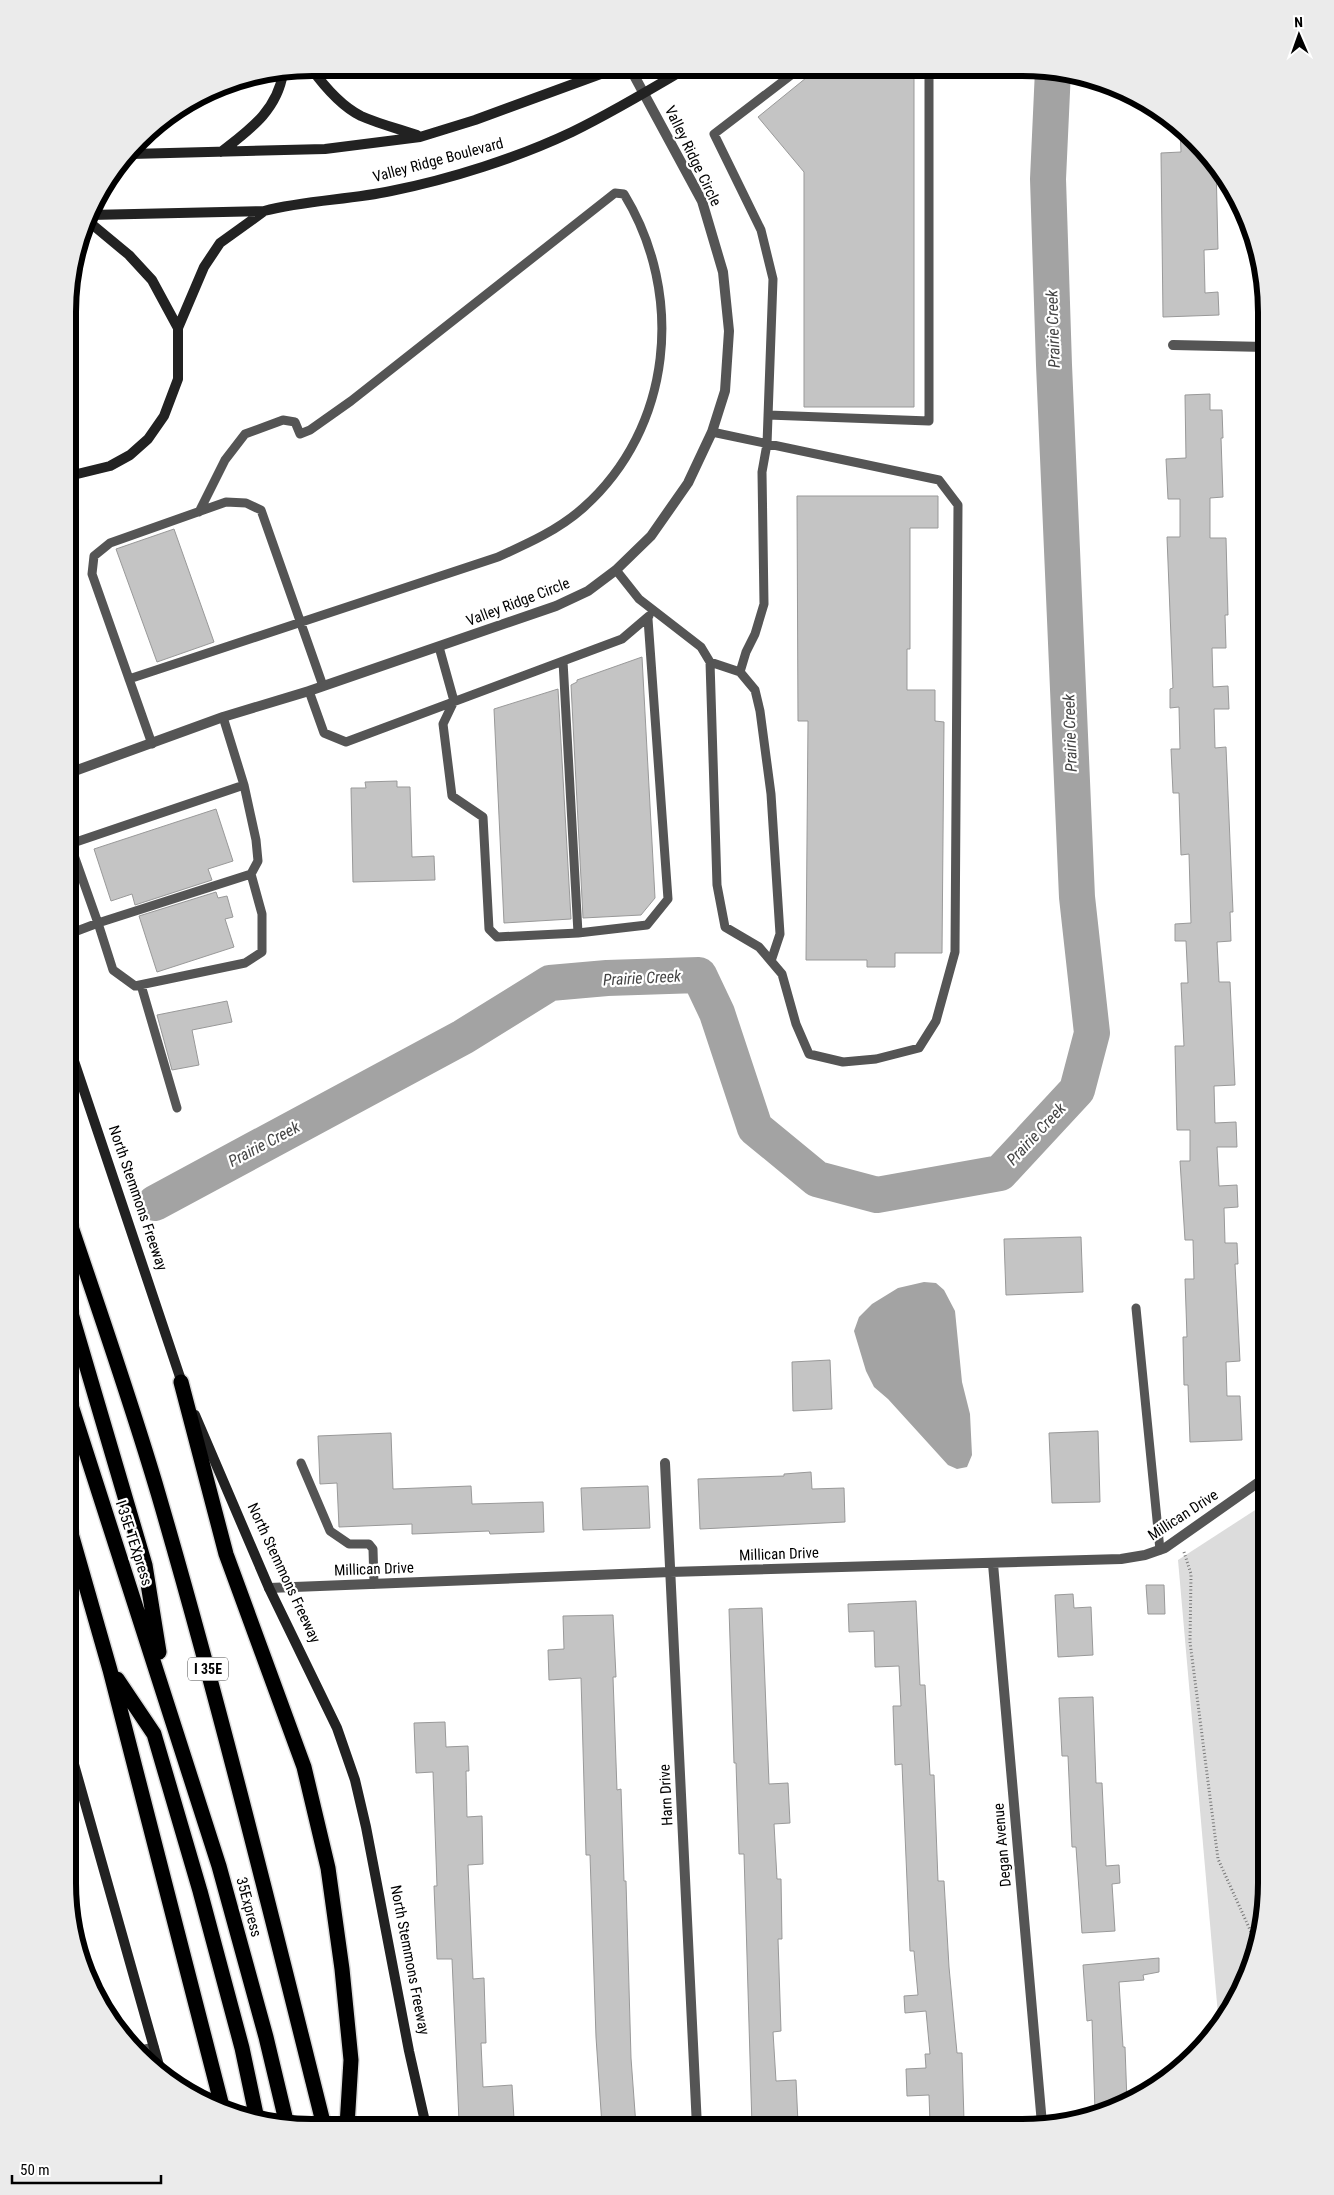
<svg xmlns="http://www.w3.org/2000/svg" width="1334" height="2195" font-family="'Roboto Condensed',sans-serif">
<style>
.green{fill:#dcdcdc}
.water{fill:#a3a3a3}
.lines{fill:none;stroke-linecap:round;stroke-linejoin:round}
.river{stroke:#a3a3a3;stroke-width:36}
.building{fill:#c4c4c4;stroke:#999}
.highway-casing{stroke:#dbdbdb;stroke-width:18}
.path{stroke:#777;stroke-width:3;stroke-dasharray:1 2.5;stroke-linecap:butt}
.lane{stroke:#555;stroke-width:9}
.street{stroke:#555;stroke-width:10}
.secondary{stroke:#222;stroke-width:10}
.highway{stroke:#000;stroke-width:15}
.labels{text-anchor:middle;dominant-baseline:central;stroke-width:4.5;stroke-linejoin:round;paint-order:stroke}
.shield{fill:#fff;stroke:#4c4c4c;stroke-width:1}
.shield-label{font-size:14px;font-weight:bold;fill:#000}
.street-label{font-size:15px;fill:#000;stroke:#fff}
.water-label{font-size:16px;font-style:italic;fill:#444;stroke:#fff}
.rim{fill:none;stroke:#000;stroke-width:6}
</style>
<rect width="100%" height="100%" fill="#fff"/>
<path class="green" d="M1266 1503V1899L1248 1976 1219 2026 1178 1560Z"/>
<path class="water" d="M924 1282 936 1283 944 1290 955 1311 962 1382 970 1414 972 1455 967 1467 957 1469 948 1465 888 1399 874 1387 866 1371 854 1331 859 1317 872 1304 898 1288Z"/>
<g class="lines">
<path class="river" d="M155 1203 463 1037 550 983 607 978 699 975 717 1013 755 1128 817 1179 877 1195 1000 1173 1077 1090 1092 1033 1077 897 1054 365 1048 179 1053 70"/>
</g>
<path class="building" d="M817 69H914V407H804V172L758 117Z
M1180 127 1216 164 1218 249 1204 250 1205 293 1218 292 1219 315 1163 317 1161 153 1181 152Z
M1210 394V410H1222L1223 438H1221L1223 497 1210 498V538H1226L1228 615H1225L1226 648H1212L1213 687 1228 686 1229 709H1214L1215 748 1226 747 1233 912H1230L1231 941 1217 942 1219 982H1230L1235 1085 1214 1086 1215 1123 1236 1122 1237 1147H1217L1219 1186 1237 1185 1238 1207 1224 1208 1225 1243H1237L1238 1264H1235L1240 1361 1226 1362 1227 1396H1240L1242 1440 1190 1442 1188 1385H1184L1183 1337H1187L1185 1279H1194L1193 1240H1185L1180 1161H1190V1130H1177L1175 1046H1184L1181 983H1188L1186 941H1175V924L1191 923 1189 854 1181 855 1179 793H1173L1171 749H1180L1179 707 1170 708V689L1173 688 1167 537H1180V499H1168L1166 459 1186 458 1185 395Z
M797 496H938V528H910V649H907V690H935V721L944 722 942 953H895V967H867V960H806L808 721H798Z
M174 529 214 642 157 662 116 549Z
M642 657 655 898 641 915 583 918 571 685 577 682V680Z
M558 689 571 919 504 923 494 709Z
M397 781V787H410L412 857 434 856 435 880 353 882 351 788H366L365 782Z
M216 809 233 861 208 869 212 880 135 905 132 894 111 901 94 849Z
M216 892 218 898 227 896 233 917 225 919 234 947 157 972 139 916Z
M227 1001 232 1022 192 1030 199 1065 172 1070 157 1015Z
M1081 1237 1083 1292 1006 1295 1004 1239Z
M830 1360 832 1409 793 1411 792 1362Z
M1098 1431 1100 1502 1052 1503 1049 1433Z
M391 1433 393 1489 471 1486 472 1504 543 1502 544 1532 490 1534 489 1531 412 1534V1524L339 1527 337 1483 320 1484 318 1436Z
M811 1472 812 1489 844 1488 845 1522 700 1529 698 1479 784 1476V1474Z
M648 1486 650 1528 583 1530 581 1488Z
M1146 1585H1164L1165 1614H1148Z
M1073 1594 1074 1608 1091 1607 1093 1655 1058 1657 1055 1595Z
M916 1601 920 1685H925L930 1775H934L938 1881H944L949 1967 957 2053H962L964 2121 930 2122 929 2095 907 2096 906 2069 926 2068 925 2054H930L926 2011 905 2013 904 1996 918 1995 914 1951H910L902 1764 895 1765 893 1706H901L899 1666 875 1667 874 1631 849 1632 848 1604Z
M762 1608 769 1784 788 1783 790 1823 774 1824 777 1879H781L782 1939H778L781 2031 773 2032 776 2081 796 2080 798 2123 752 2126 744 1854H739L736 1763H734L729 1609Z
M613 1615 616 1677H613L617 1790 621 1789 624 1881H626L631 2058 636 2126H602L596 2037 590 1855H586L581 1678 549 1680 548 1650 564 1649 563 1616Z
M1093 1697 1096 1783H1102L1106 1866 1119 1865 1120 1883 1112 1884 1115 1931 1082 1933 1076 1847H1072L1068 1756H1062L1059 1698Z
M445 1722 446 1747 468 1746 469 1771H466L467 1817 482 1816 483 1864 468 1865 473 1979 484 1978 486 2043H481L483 2087 512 2085 514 2119 459 2121 452 1959H437L434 1886H437L433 1772 416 1773 414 1723Z
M1159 1958V1972L1143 1975 1144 1980 1119 1982 1123 2047H1125L1127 2102 1115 2109 1095 2111 1092 2020 1087 2021 1083 1965Z"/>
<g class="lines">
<defs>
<path id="highway" d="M68 1218C99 1310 131 1401 158 1493 219 1702 271 1914 324 2126
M68 1303 145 1565 159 1652
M181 1382 226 1554 304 1767 328 1868 342 1969 351 2060 347 2126
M68 1396 219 1866 266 2037 287 2125
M68 1523 110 1670 223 2110
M117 1679 154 1734 200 1891 242 2048 257 2119"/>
</defs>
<use href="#highway" class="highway-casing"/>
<path class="path" d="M1184 1552 1191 1574 1190 1642 1218 1859 1256 1943"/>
<path class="lane" d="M768 415 929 421V69
M616 570 639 599 701 647 710 662 717 885 725 927 759 947 782 974 796 1024 809 1054 843 1062 876 1059 919 1048 936 1021 955 952 958 505 939 480 712 432
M439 647 454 701 443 724 452 796 483 817 489 929 497 937 578 933 647 925 668 899 648 619
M563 661 578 933
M710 662 740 672
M129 679 498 557C529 543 558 530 583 508 673 428 685 294 624 194L615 193 351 401 310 430 300 434 295 422 283 420 245 434 225 460 199 512
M309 691 324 733 346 742 622 639 649 616
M152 744 92 574 94 556 110 543 226 502 246 503 261 510 323 686
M244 785 256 840 258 861 251 874 98 923 113 970 135 986 245 963 262 952V914L251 874
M69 934 98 923 70 844 244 785 223 717
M771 961 780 934 771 794 760 711 755 690 740 672 746 652 755 634 764 604 762 472 767 444 773 279 761 230 714 134 799 69
M141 985 177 1108
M1136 1308 1160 1550
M301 1463 330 1531 349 1544H369L373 1549 374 1584
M137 2051 154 2047"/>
<path class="street" d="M1173 345 1266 347
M69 773 223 717 309 691 556 606 588 591 616 570 651 536 688 483 712 432 725 391 729 331 723 272 702 201 630 68
M665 1463 697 2127
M993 1564 1042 2124
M269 1588 670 1572 1121 1559 1145 1555 1165 1548 1266 1477"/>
<path class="secondary" d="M311 68C324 86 341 106 361 116 379 124 399 129 417 135
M221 152C249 130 277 111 283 73
M131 154 325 149 420 137 475 120 617 68
M90 215 264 211C306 200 349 200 391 191 451 179 517 158 572 132 611 113 648 91 685 69
M88 221 129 255 152 280 178 328
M69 476 110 466 130 455 148 439 164 416 178 379V328L204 267 220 243 263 212
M69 1046 183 1386
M195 1415 269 1588 337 1728 355 1780 366 1827 409 2051 426 2126
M68 1743 162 2076"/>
<use href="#highway" class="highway"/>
</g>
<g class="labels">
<rect class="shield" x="188" y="1657.5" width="40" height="23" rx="4"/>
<g class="shield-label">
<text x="208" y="1669">I 35E</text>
</g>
<g class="street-label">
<text transform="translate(693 156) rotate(64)">Valley Ridge Circle</text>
<text transform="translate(438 160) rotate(-15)">Valley Ridge Boulevard</text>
<text transform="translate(518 602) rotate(-21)">Valley Ridge Circle</text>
<text transform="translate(138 1198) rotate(71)">North Stemmons Freeway</text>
<text transform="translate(1183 1515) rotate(-33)">Millican Drive</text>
<text transform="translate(134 1543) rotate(72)">I 35E TEXpress</text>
<text transform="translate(779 1554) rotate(-2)">Millican Drive</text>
<text transform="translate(374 1569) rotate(-2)">Millican Drive</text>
<text transform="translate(284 1573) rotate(65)">North Stemmons Freeway</text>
<text transform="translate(666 1795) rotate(-93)">Harn Drive</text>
<text transform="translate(1002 1845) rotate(-95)">Degan Avenue</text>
<text transform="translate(249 1907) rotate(75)">35Express</text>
<text transform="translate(410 1960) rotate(79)">North Stemmons Freeway</text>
</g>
<g class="water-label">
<text transform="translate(1053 329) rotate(-92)">Prairie Creek</text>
<text transform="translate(1070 733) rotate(-92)">Prairie Creek</text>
<text transform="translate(642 978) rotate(-3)">Prairie Creek</text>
<text transform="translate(1036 1134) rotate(-47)">Prairie Creek</text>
<text transform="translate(264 1144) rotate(-28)">Prairie Creek</text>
</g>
</g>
<path d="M0 0H1334V2195H0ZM312 76H1022A236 236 0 0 1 1258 312V1883A236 236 0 0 1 1022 2119H312A236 236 0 0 1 76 1883V312A236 236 0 0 1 312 76Z" fill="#ebebeb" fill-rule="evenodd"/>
<path class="rim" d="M312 76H1022A236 236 0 0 1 1258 312V1883A236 236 0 0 1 1022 2119H312A236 236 0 0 1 76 1883V312A236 236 0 0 1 312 76Z"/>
<g transform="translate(1299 35) rotate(358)" stroke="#ffffff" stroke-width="4" paint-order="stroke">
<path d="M0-4L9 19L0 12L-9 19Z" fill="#000000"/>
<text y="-8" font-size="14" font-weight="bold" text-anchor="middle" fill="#000000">N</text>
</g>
<path d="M12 2175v8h149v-8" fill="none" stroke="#000000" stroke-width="2.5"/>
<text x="20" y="2175" font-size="15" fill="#000000" stroke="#ffffff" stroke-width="4" paint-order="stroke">50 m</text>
</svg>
